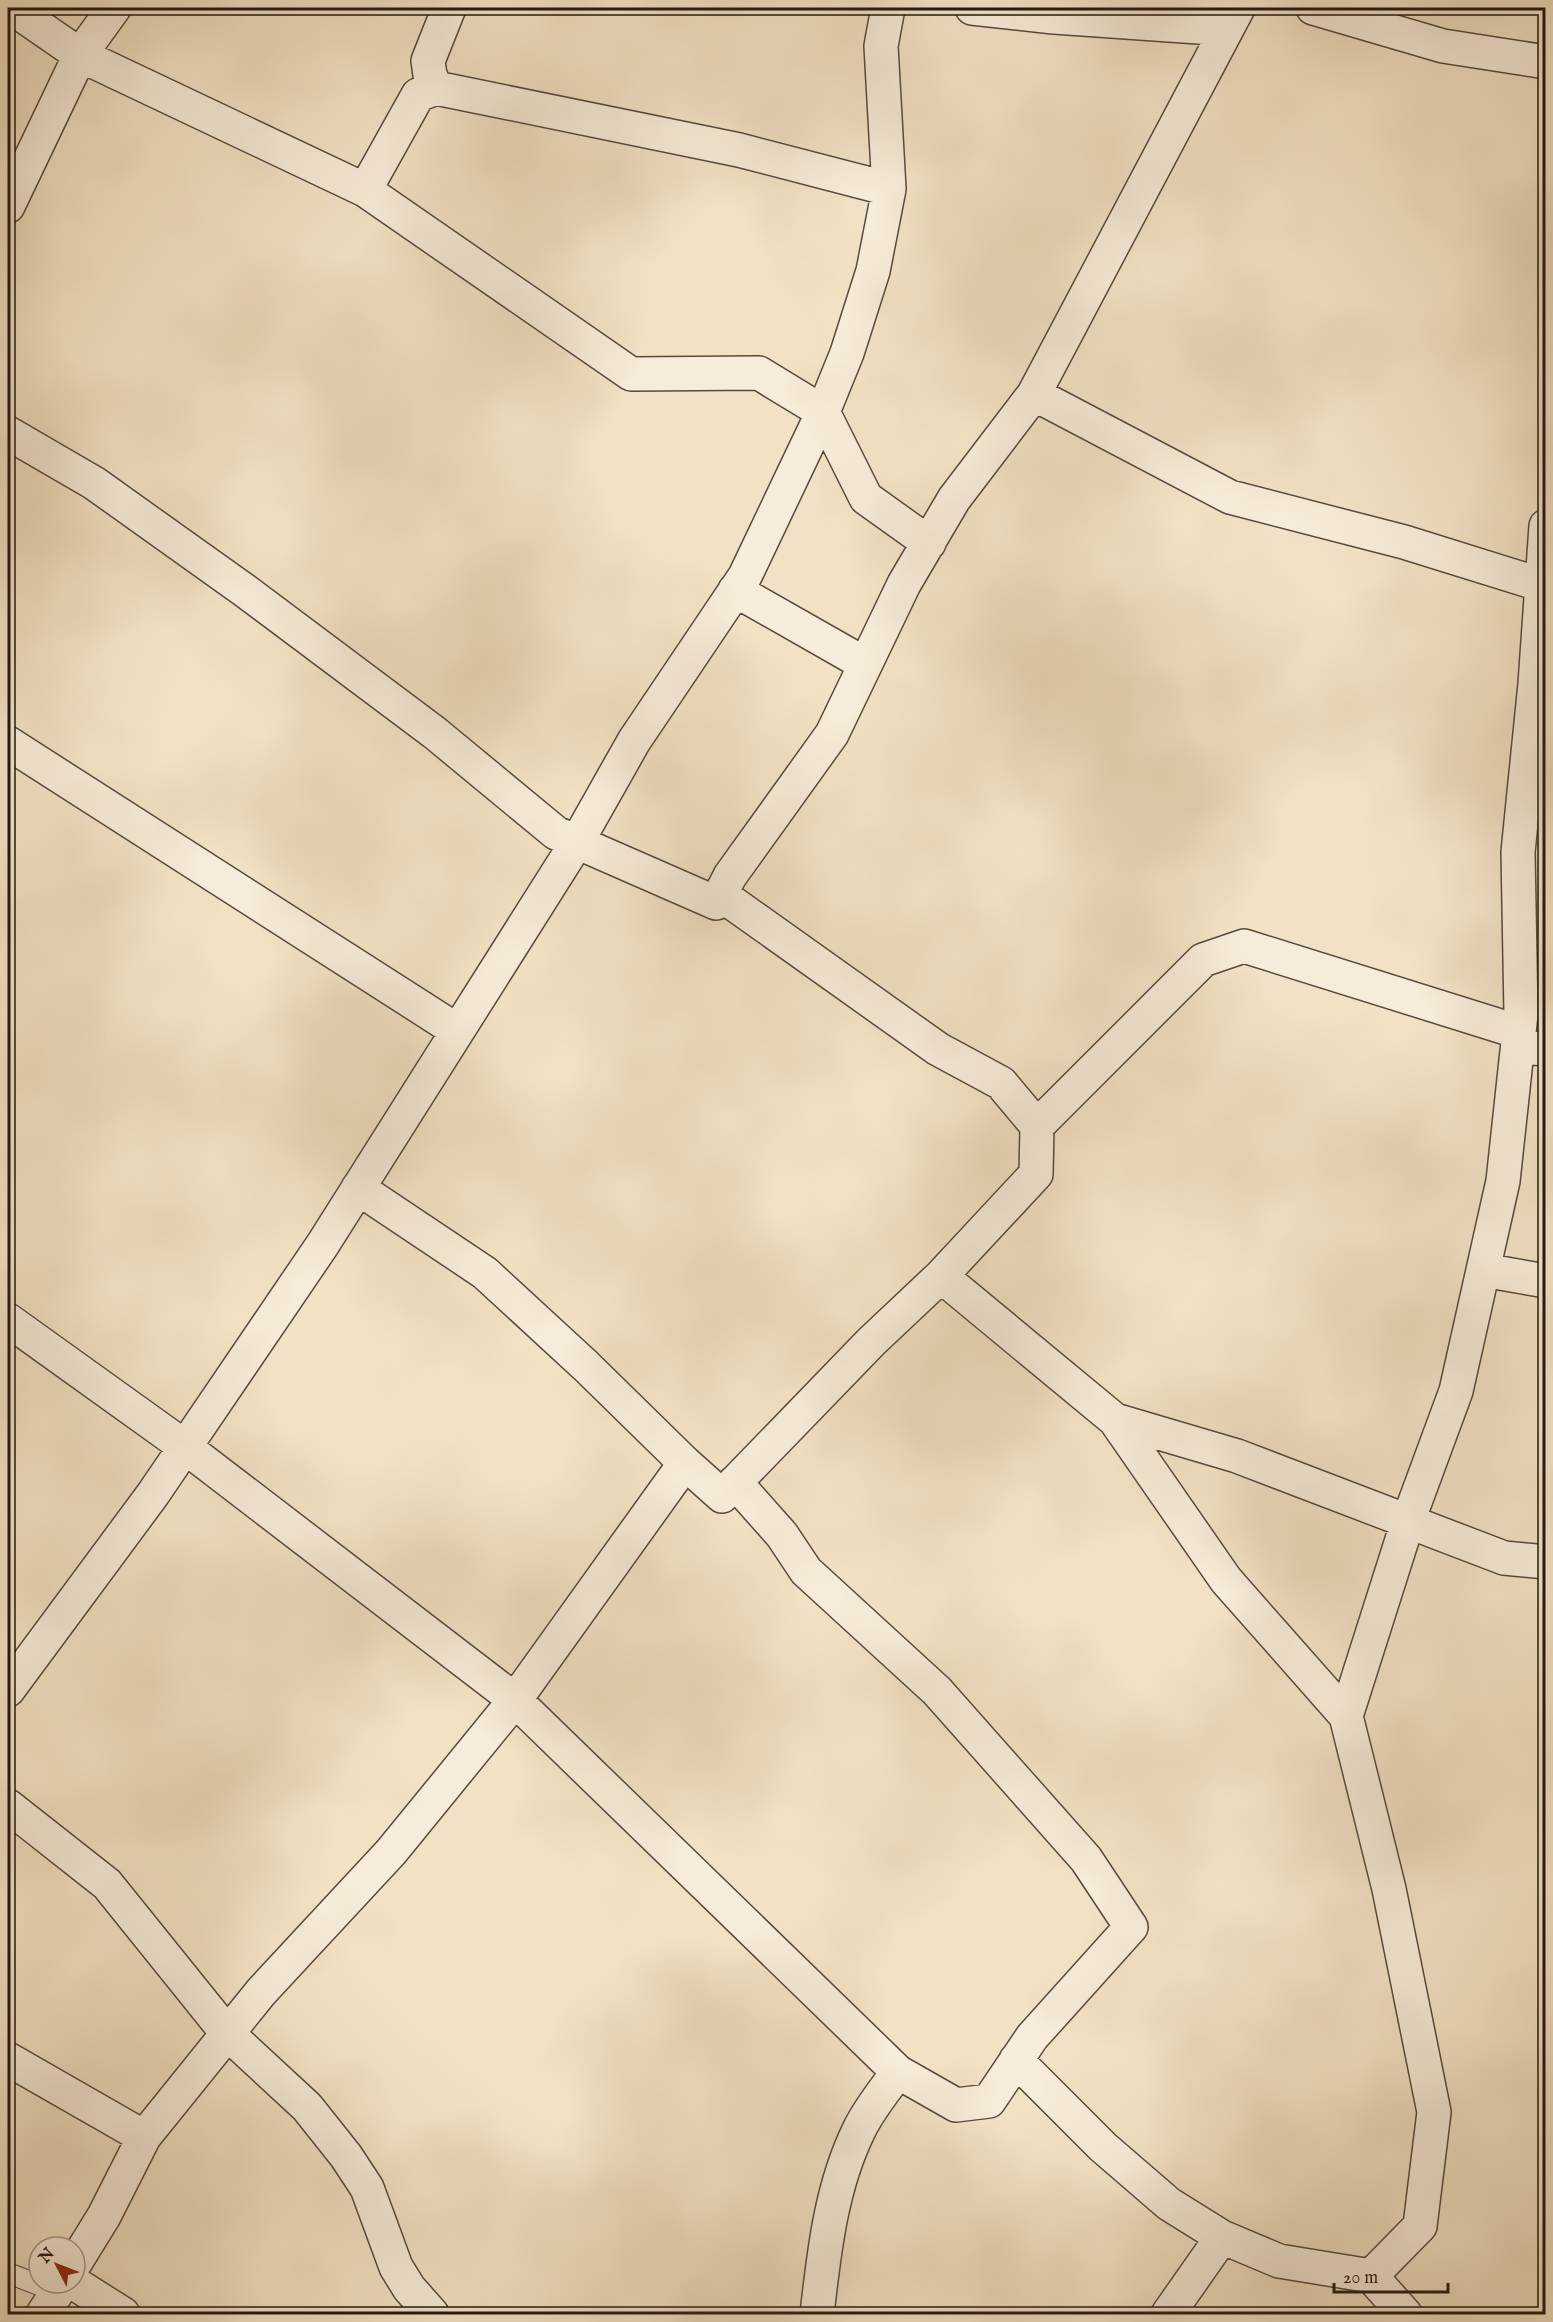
<svg xmlns="http://www.w3.org/2000/svg" width="1553" height="2322" font-family="'IM FELL English',serif">
<style>
.lines{fill:none;stroke-linecap:round;stroke-linejoin:round}
.service-casing{stroke:#564a3f;stroke-width:22}
.minor-casing{stroke:#564a3f;stroke-width:36}
.service{stroke:#f7ecd9;stroke-width:20}
.minor{stroke:#f7ecd9;stroke-width:33}
</style>
<rect width="100%" height="100%" fill="#f2e2c5"/>
<filter id="stains"><feTurbulence type="fractalNoise" baseFrequency=".00333" numOctaves="4"/><feColorMatrix values="0 0 0 0 .2 0 0 0 0 .09 0 0 0 0 .02 0 0 0 .5 -.17"/></filter>
<radialGradient id="worn" r=".72"><stop offset=".6" stop-color="#630" stop-opacity="0"/><stop offset="1" stop-color="#630" stop-opacity=".3"/></radialGradient>
<g class="lines">
<defs>
<path id="service" d="M8 2273 57 2292"/>
<path id="minor" d="M12 8 80 55 365 190 631 374 759 373 823 412 866 498 929 543
M972 8 1054 17 1227 29
M1313 8 1443 46 1546 62
M436 88 430 75 428 61 449 8
M365 190 418 95 436 88 739 150 889 189
M8 206 80 55 114 8
M1034 394 1230 497 1404 542 1542 585
M8 433 94 483 244 590 435 733 556 833 716 903 730 876 832 734 904 584 954 499 1034 394 1238 8
M735 590 865 664
M8 743 456 1030
M1518 1047 1546 1049
M1037 1126 1203 960 1244 946 1519 1032
M358 1188 485 1273 586 1366 685 1463
M1483 1270 1546 1281
M941 1276 1115 1420 1226 1580 1346 1716 1389 1889 1434 2112 1420 2226 1371 2276 1279 2261 1222 2237 1169 2204 1103 2147 1016 2060
M8 1320 185 1447 515 1700 898 2072 956 2105 989 2101 1032 2037 1131 1927 1086 1859 937 1691 806 1571 782 1535 735 1482
M1115 1420 1237 1456 1504 1558 1546 1562
M8 1690 153 1494 323 1244 577 842 634 741 745 576 823 412 847 353 873 271 889 189 881 46 888 8
M1346 1716 1408 1521 1456 1391 1503 1181 1521 1014 1518 852 1535 684 1546 526
M8 1806 107 1884 227 2033 307 2107 346 2156 367 2188 396 2267 409 2288 432 2314
M8 2059 144 2137
M75 2263 104 2216 144 2137 261 1992 391 1852 515 1700 685 1463 722 1496 871 1342 941 1276 1036 1174 1037 1126 1001 1083 938 1049 720 894
M1371 2276 1405 2314
M74 2283 123 2314
M43 2314 63 2283
M817 2314C824 2252 831 2187 859 2130 869 2109 884 2091 898 2072
M1168 2314 1222 2237"/>
</defs>
<use href="#service" class="service-casing"/>
<use href="#minor" class="minor-casing"/>
<use href="#service" class="service"/>
<use href="#minor" class="minor"/>
</g>
<rect width="1553" height="2322" fill="none" stroke="#f2e2c5" stroke-width="30"/>
<rect x="9" y="9" width="1535" height="2304" fill="none" stroke="#221712" stroke-width="3"/>
<rect x="15" y="15" width="1523" height="2292" fill="none" stroke="#221712" stroke-width="1.5"/>
<g transform="translate(57 2265) rotate(312)"><circle r="28" fill="#f7ecd9" stroke="#a29789" stroke-width="1.5"/>
<path d="M0-4.5L10 22L0 15L-10 22Z" fill="#8f2418"/>
<text y="-9" font-size="16" font-weight="bold" text-anchor="middle" fill="#221712">N</text>
</g>
<path d="M1334 2283v9h114v-9" fill="none" stroke="#221712" stroke-width="3"/>
<text x="1343" y="2283" font-size="18" fill="#221712" stroke="#f7ecd9" stroke-width="4.5" paint-order="stroke">20 m</text>
<rect width="100%" height="100%" filter="url(#stains)"/>
<rect width="100%" height="100%" fill="url(#worn)"/>
</svg>
